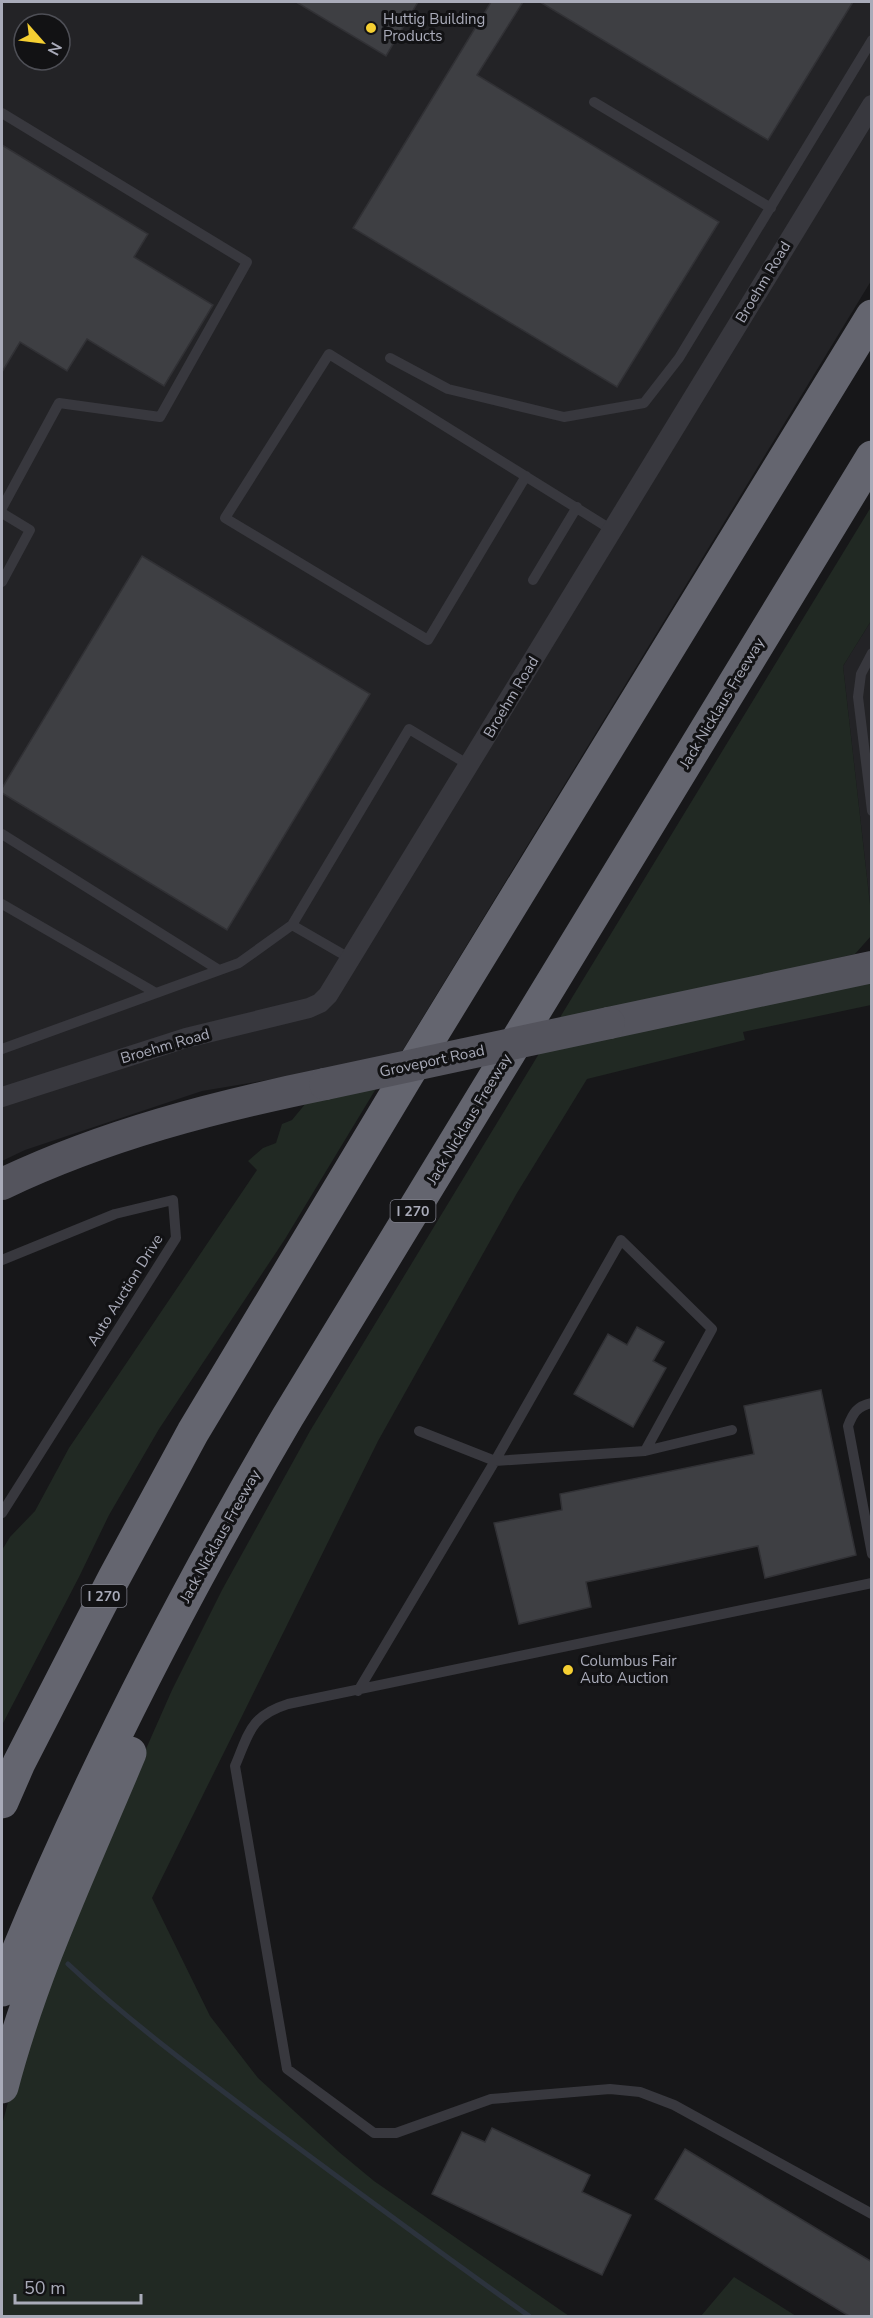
<svg xmlns="http://www.w3.org/2000/svg" width="873" height="2318" font-family="'Nunito Sans',sans-serif">
<style>
.built{fill:#232326;fill-rule:evenodd}
.green{fill:#212923}
.lines{fill:none;stroke-linecap:round;stroke-linejoin:round}
.stream{stroke:#2c333d;stroke-width:5}
.building{fill:#3e3f43;stroke:#313135;stroke-width:1.5}
.service{stroke:#38383e;stroke-width:10}
.minor{stroke:#38383e;stroke-width:20}
.primary{stroke:#54545d;stroke-width:32}
.motorway{stroke:#64656f;stroke-width:33}
.primary-bridge{stroke:#54545d;stroke-width:32}
.poi-dot{fill:#f5cf32;stroke:#121214;stroke-width:2}
.labels{text-anchor:middle;dominant-baseline:central;stroke-width:6;stroke-linejoin:round;paint-order:stroke}
.shield{fill:#121214;stroke:#7c7d88;stroke-width:1.5}
.shield-label{font-size:14px;font-weight:bold;fill:#a9abb9}
.poi-label{font-size:15px;fill:#a9abb9;stroke:#121214;text-anchor:start}
.street-label{font-size:15px;fill:#a9abb9;stroke:#121214}
</style>
<rect width="100%" height="100%" fill="#171719"/>
<path class="built" d="M2 2H871V281L398 1058 202 1091 25 1150 2 1161ZM24 24H60V60H24Z
M871 621V913L843 666Z"/>
<path class="green" d="M871 507V621L843 666 871 913V936L855 954 627 1006 559 1019Z
M871 981V1005L743 1032 745 1040 587 1079 517 1193 378 1441 152 1898 210 2016 258 2078 339 2152 374 2181 569 2316H2L3 2121 25 2038 82 1894 172 1690 222 1590 310 1431 540 1052Z
M377 1087 285 1239 159 1429 109 1515 79 1577 2 1725V1550L10 1537 35 1511 69 1448 257 1170 248 1161 263 1148 276 1143 282 1124 292 1120 306 1103Z
M734 2277 796 2316H701Z"/>
<g class="lines">
<path class="stream" d="M68 1964C131 2023 200 2074 269 2126 355 2190 442 2254 529 2316"/>
</g>
<path class="building" d="M296 2H418L386 56Z
M491 2H523L477 75 719 222 617 387 353 228Z
M540 2H853L768 140Z
M2 145 148 234 134 257 213 305 164 386 87 339 67 371 20 342 2 372Z
M142 556 370 694 227 930 2 793V788Z
M637 1327 664 1342 653 1361 666 1368 633 1427 574 1394 608 1334 627 1345Z
M821 1390 856 1555 765 1578 758 1546 586 1582 591 1607 519 1624 494 1523 562 1510 560 1494 754 1454 744 1406Z
M492 2128 590 2175 582 2192 631 2215 602 2275 432 2194 462 2132 485 2142Z
M685 2149 872 2262V2316H849L655 2199Z"/>
<g class="lines">
<path class="service" d="M594 102 771 208
M2 113 247 262 160 417 59 403 2 508
M390 358 448 389 564 417 644 403 679 358 872 40
M526 476 428 640 225 518 329 354C423 413 518 471 612 530
M2 513 30 530 2 582
M533 580 577 507
M872 653 861 674 858 697 872 811
M2 834 219 970
M2 904 156 993
M292 925 351 959
M2 1049 239 963 292 925 409 729 469 765
M2 1260 115 1214 173 1200 176 1238 2 1513
M872 1403C857 1406 853 1413 848 1426L872 1554
M419 1431 495 1461 645 1451 732 1430
M872 1583 288 1704C250 1716 249 1733 235 1766L287 2069 374 2133H396L491 2099 610 2089 640 2092 674 2105 872 2214
M358 1691 495 1461 621 1240 712 1329 645 1451"/>
<path class="minor" d="M2 1097 186 1038 309 1008 320 1003 328 995 872 105"/>
<path class="primary" d="M609 1023 872 967
M2 1184C105 1135 213 1107 325 1084"/>
<path class="motorway" d="M2 1802 19 1763 114 1578 193 1432 414 1064 872 316
M2 1990C81 1792 179 1602 287 1418L872 457
M2 2087C32 1972 84 1863 130 1753"/>
<path class="primary-bridge" d="M325 1084 609 1023"/>
</g>
<g class="poi-dot">
<circle cx="371" cy="28" r="6"/>
<circle cx="568" cy="1670" r="6"/>
</g>
<g class="labels">
<g class="shield">
<rect x="390.5" y="1200" width="45" height="22" rx="4.5"/>
<rect x="81.5" y="1585" width="45" height="22" rx="4.5"/>
</g>
<g class="shield-label">
<text x="413" y="1211">I 270</text>
<text x="104" y="1596">I 270</text>
</g>
<g class="poi-label">
<text x="383" y="19">Huttig Building<tspan x="383" dy="17">Products</tspan></text>
<text x="580" y="1661">Columbus Fair<tspan x="580" dy="17">Auto Auction</tspan></text>
</g>
<g class="street-label">
<text transform="translate(763 282) rotate(-59)">Broehm Road</text>
<text transform="translate(511 697) rotate(-59)">Broehm Road</text>
<text transform="translate(722 703) rotate(-59)">Jack Nicklaus Freeway</text>
<text transform="translate(165 1046) rotate(-16)">Broehm Road</text>
<text transform="translate(432 1061) rotate(-12)">Groveport Road</text>
<text transform="translate(469 1119) rotate(-59)">Jack Nicklaus Freeway</text>
<text transform="translate(125 1290) rotate(-58)">Auto Auction Drive</text>
<text transform="translate(220 1536) rotate(-61)">Jack Nicklaus Freeway</text>
</g>
</g>
<rect width="873" height="2318" fill="none" stroke="#a9abb9" stroke-width="6"/>
<g transform="translate(42 42) rotate(118)"><circle r="28" fill="#121214" stroke="#4e4f56" stroke-width="1.5"/>
<path d="M0-4.5L10 22L0 15L-10 22Z" fill="#f5cf32"/>
<text y="-9" font-size="16" font-weight="bold" text-anchor="middle" fill="#a9abb9">N</text>
</g>
<path d="M15 2294v9h126v-9" fill="none" stroke="#a9abb9" stroke-width="3"/>
<text x="24" y="2294" font-size="18" fill="#a9abb9" stroke="#121214" stroke-width="4.5" paint-order="stroke">50 m</text>
</svg>
